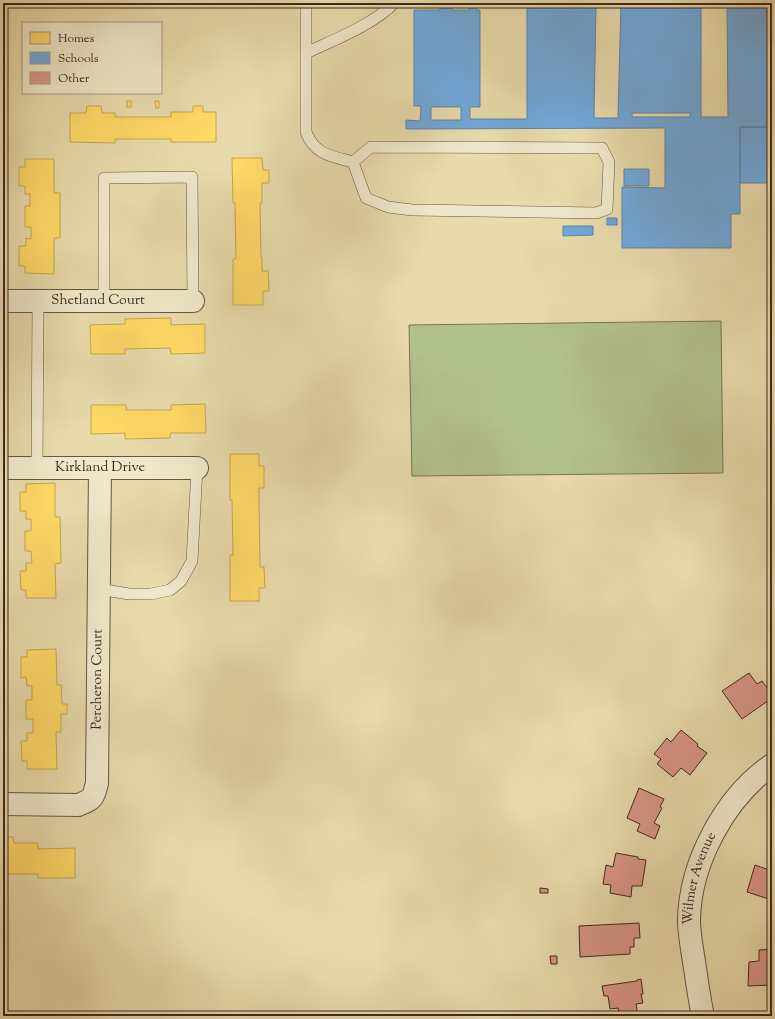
<svg xmlns="http://www.w3.org/2000/svg" width="775" height="1019" font-family="'Sorts Mill Goudy',serif">
<style>
.green{fill:#b2c08c;stroke:#777456}
.homes{fill:#ffd966;stroke:#c4a451}
.schools{fill:#6fa8dc;stroke:#6082a4;fill-rule:evenodd}
.building{fill:#da9686;stroke:#3c2921}
.lines{fill:none;stroke-linecap:round;stroke-linejoin:round}
.service-casing{stroke:#675544;stroke-width:12}
.minor-casing{stroke:#675544;stroke-width:24}
.service{stroke:#f0e7c8;stroke-width:11}
.minor{stroke:#f0e7c8;stroke-width:22}
.labels{text-anchor:middle;dominant-baseline:central;stroke-width:4;stroke-linejoin:round;paint-order:stroke}
.street-label{font-size:14px;fill:#3c2921;stroke:#f0e7c8}
</style>
<rect width="100%" height="100%" fill="#e8daab"/>
<filter id="stains"><feTurbulence type="fractalNoise" baseFrequency=".005" numOctaves="4"/><feColorMatrix values="0 0 0 0 .2 0 0 0 0 .09 0 0 0 0 .02 0 0 0 .5 -.17"/></filter>
<radialGradient id="worn" r=".72"><stop offset=".6" stop-color="#630" stop-opacity="0"/><stop offset="1" stop-color="#630" stop-opacity=".3"/></radialGradient>
<path class="green" d="M721 321 723 473 412 476 409 325Z"/>
<path class="homes" d="M127 101H131V107H127Z
M155 101H159V108H156Z
M87 106H101L102 113H115V117H171V112H193V106H203V112H216V142H171V139H115V143L70 142V113H86Z
M232 158H262L263 170H269V183H262V203H260L261 258H262V271H268L269 291H263V305H233V259H236L235 203H233Z
M25 159H54V193H60V238H54V274L25 273V266H19V246H26V238L31 239V227H25V206H30V194H25V186H19V167H25Z
M171 318V325L205 324V353L171 354 170 348 125 349V354H91L90 325 125 324V319Z
M205 404 206 433H170V438L125 439V433L91 434V405H126V410H171V405Z
M230 454H259V466H264V488H259V499L260 567H264L265 588H259V601H230V555H233L232 500H230Z
M55 483V517H60L61 563 55 564 56 598H26V590H21L20 571H26V563H32L31 551H25V531H31V519H26V511H20V492H26V484Z
M56 649 57 685H61L62 704H67V714H61V732H56L57 769H27V761H22L21 741H27V733H33V719H26V700H32V686H27L26 677 21 678V657H27V650Z
M4 837H13L14 843H38V849L75 848V878H38V874H3Z"/>
<path class="schools" d="M440 3H452V10H469V3H457H476L477 10H480V107H470V119H527V3H596L594 118H618L621 3H701V117H728L727 3H772V127H740V214H731V248H622V187L665 188V128L406 129V120L420 121 421 106H414V10H440ZM431 107H461V120H431ZM632 113H690V117H632Z
M740 127H772V183H740Z
M624 169H649V186H624Z
M607 218H617V225H607Z
M563 226H593V235L563 236Z"/>
<path class="building" d="M749 673 757 684 762 681 772 694V698L742 719 722 691Z
M681 730 698 744 697 746 707 753 690 775 681 768 673 777 657 764 661 759 654 754 667 738 671 742Z
M639 788 664 799 660 807 662 808 654 823 660 826 655 839 637 831 640 824 627 818Z
M616 853 638 857V859L646 860 642 886H632L631 897 610 893 611 885 603 884 606 865 613 867Z
M755 865 772 871V900L747 892Z
M540 888 548 889V893H540Z
M639 923 640 938H634V947H630V954L580 957 579 926Z
M772 949V985L748 986 749 962 759 961V950Z
M550 956H557V964H551Z
M641 979 643 994H641L643 1003 636 1004 638 1016H620L618 1008 610 1009 608 996H604L602 986 637 981V980Z"/>
<g class="lines">
<defs>
<path id="service" d="M306 3V132C315 155 331 156 353 162L371 147 602 148 609 162 607 209 596 213 412 210 388 207 366 198 353 162
M306 53C333 40 373 25 394 3
M104 301V178L192 177 193 301
M37 468 38 301
M99 589 129 594H151L170 590 181 581 192 561 197 468"/>
<g id="minor">
<path id="s1" d="M3 301H193"/>
<path id="s2" d="M3 468H197"/>
<path id="s3" d="M3 804 78 805C93 799 93 799 97 783L100 468"/>
<path id="s4" d="M703 1016C699 998 697 980 694 962 692 948 689 934 689 920 690 863 725 797 772 765"/>
</g>
</defs>
<use href="#service" class="service-casing"/>
<use href="#minor" class="minor-casing"/>
<use href="#service" class="service"/>
<use href="#minor" class="minor"/>
</g>
<g class="labels">
<g class="street-label">
<text stroke="none"><textPath href="#s1" startOffset="95">Shetland Court</textPath></text>
<text stroke="none"><textPath href="#s2" startOffset="97">Kirkland Drive</textPath></text>
<text stroke="none"><textPath href="#s3" startOffset="210">Percheron Court</textPath></text>
<text stroke="none"><textPath href="#s4" startOffset="140">Wilmer Avenue</textPath></text>
</g>
</g>
<rect width="775" height="1019" fill="none" stroke="#e8daab" stroke-width="16"/>
<rect x="4" y="4" width="767" height="1011" fill="none" stroke="#3c2921" stroke-width="2"/>
<rect x="8" y="8" width="759" height="1003" fill="none" stroke="#3c2921"/>
<rect x="22" y="22" width="140" height="72" fill="#f0e7c8" stroke="#a89b85"/>
<rect x="30" y="32" width="20" height="12" fill="#ffd966" stroke="#a89b85"/>
<text x="58" y="42" font-size="12" fill="#3c2921">Homes</text>
<rect x="30" y="52" width="20" height="12" fill="#6fa8dc" stroke="#a89b85"/>
<text x="58" y="62" font-size="12" fill="#3c2921">Schools</text>
<rect x="30" y="72" width="20" height="12" fill="#da9686" stroke="#a89b85"/>
<text x="58" y="82" font-size="12" fill="#3c2921">Other</text>
<rect width="100%" height="100%" filter="url(#stains)"/>
<rect width="100%" height="100%" fill="url(#worn)"/>
</svg>
